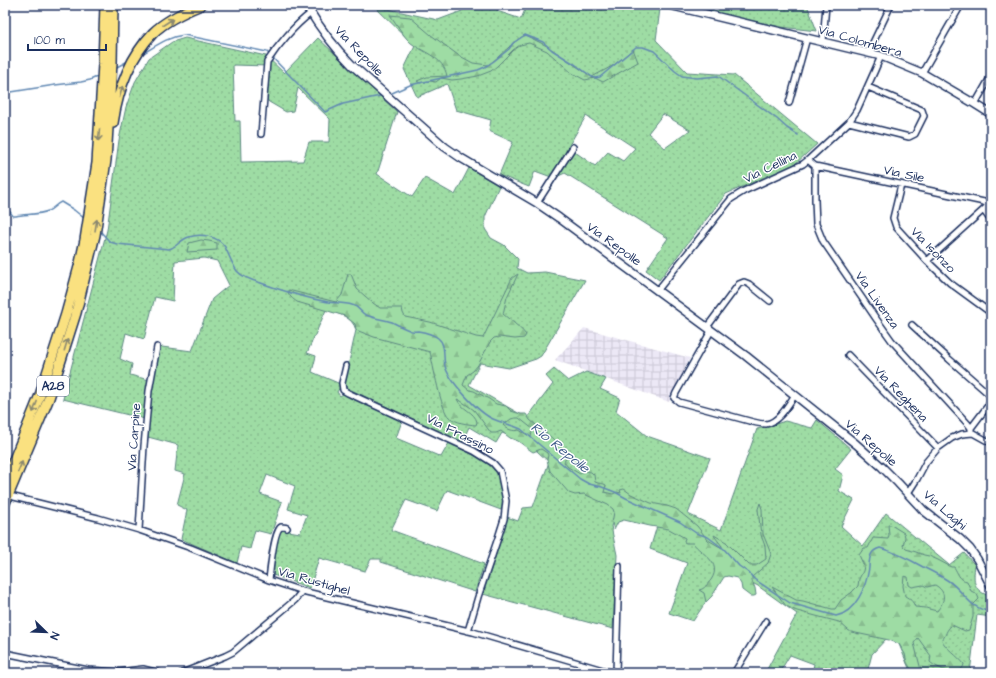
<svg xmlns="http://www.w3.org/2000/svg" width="996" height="678" font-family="'Architects Daughter',sans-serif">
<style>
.industrial{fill:url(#industrial-grid)}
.grass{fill:url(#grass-dots);stroke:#5c8681;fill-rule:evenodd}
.forest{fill:url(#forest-firs);stroke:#5c8681;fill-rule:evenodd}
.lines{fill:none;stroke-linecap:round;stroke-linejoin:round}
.stream{stroke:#6188b3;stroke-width:1.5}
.street-casing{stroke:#1b2f5e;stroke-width:8}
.secondary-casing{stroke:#1b2f5e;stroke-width:10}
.highway-casing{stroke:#1b2f5e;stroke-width:12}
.street{stroke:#fff;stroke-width:5}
.secondary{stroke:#fff;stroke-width:7}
.highway{stroke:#fae180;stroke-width:9}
.oneway{stroke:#8a886f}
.labels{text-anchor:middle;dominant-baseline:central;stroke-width:3;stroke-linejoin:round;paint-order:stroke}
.shield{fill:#fff;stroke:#5f6d8e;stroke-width:1}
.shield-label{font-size:12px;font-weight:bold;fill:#1b2f5e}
.street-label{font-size:13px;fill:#1b2f5e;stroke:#fff}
.water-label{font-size:14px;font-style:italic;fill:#3e5b89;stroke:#fff}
</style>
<defs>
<pattern id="industrial-grid" width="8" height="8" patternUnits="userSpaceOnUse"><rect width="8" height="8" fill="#ece8f6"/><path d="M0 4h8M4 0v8" fill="none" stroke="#cac7d5"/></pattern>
<pattern id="grass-dots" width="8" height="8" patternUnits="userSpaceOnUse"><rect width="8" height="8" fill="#9edca4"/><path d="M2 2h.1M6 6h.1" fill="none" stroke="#88bd90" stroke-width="1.8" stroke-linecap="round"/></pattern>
<pattern id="forest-firs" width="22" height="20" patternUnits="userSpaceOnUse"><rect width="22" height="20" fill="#9edca4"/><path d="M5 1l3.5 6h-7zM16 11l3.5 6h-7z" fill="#88bd90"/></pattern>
</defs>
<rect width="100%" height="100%" fill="#fff"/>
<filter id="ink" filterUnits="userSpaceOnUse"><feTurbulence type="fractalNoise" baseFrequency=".025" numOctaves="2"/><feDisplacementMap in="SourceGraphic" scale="8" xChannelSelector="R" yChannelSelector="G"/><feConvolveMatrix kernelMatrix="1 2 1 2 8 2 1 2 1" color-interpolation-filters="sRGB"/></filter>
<g filter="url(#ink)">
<path class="industrial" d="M584 328 690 358 669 402 555 360Z"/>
<path class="grass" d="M467 5H499L497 11 521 19 527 5H642L660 9 656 40 687 72 734 75 817 144 795 164 726 194 659 280 646 270 668 238 565 173 554 178 535 171 529 187 499 175 513 142 489 131 491 120 456 110 447 84 417 97 404 69 415 46 374 6 438 20 462 11ZM663 114 690 130 665 148 648 133ZM586 116 635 148 623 161 608 152 595 166 568 147Z
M678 5H807L817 31 781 27Z
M185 38 266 56 284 73 318 38 397 112 377 174 412 197 425 178 455 195 469 168 499 186 485 217V229L491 238 504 245 518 259 517 268 527 273 545 272 585 280 541 356 536 359 509 368 480 363 469 385 527 418 553 384 546 376 554 369 568 381 586 372 606 379 600 389 620 398 616 411 647 436 710 458 688 514 721 530 757 429 773 425 785 421 812 428 817 420 851 449 835 469 843 475 839 491 854 500 841 526 863 546 886 513 949 565 964 553 975 565C973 581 973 591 990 596L991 597V617L977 615 970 673H911L896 637 887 638 872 654 867 673H812L814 664 790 655 779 673H768L766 671 797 614 758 586 727 570 693 621 669 613 687 563 650 549 657 526 620 509 611 526 617 555 613 629 483 594 501 539 507 517 518 521 523 508 533 507 549 462 527 442 502 433 496 443 469 427 462 442 349 389 346 387 345 380 356 330C352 316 339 314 326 310L307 353 316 356 312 372 338 383 340 387 337 392 340 396 343 394H347L402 421 396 438 441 457 449 443 486 461 496 472 499 477 504 500 501 510 447 490 437 511 406 500 391 530 484 564 475 592 381 562V559H371L365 571 319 558 310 588 273 575 277 540 279 531 283 530 300 533 307 515 288 509 295 486 267 475 260 494 282 502 271 534 255 530 250 549 241 547 237 563 181 539 187 510 177 505 185 474 175 471 178 445 148 437 149 420 63 399 107 230 119 140 126 107 135 82 149 58 172 42ZM233 65 268 66 266 98 269 102 286 112 293 111 298 88 330 119 329 142H309L303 161 241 162 240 121H235ZM204 258 217 261 229 285 212 299 192 351 162 347 159 350 153 381 130 375 132 364 120 359 126 333 144 339 155 297 173 301 175 261Z"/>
<path class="forest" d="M390 15 410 17 431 35 458 55 473 63 488 65C501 56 511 43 525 35L547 46 592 77 614 65 633 49 638 62 603 82 595 78 585 80 572 73 547 51 529 43 520 45 513 50 497 66 491 71 478 76 461 79 452 80 441 78 436 82 430 81 420 83 417 81 427 77 447 76C443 57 426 54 411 43 403 36 397 24 390 15Z
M201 240 209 241 217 243V250L187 252 189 243Z
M348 274H351L357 289 373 303 380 308H402L403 313 405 317 430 322 476 337 483 338 512 278 518 274 507 297 503 314C511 321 519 326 526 335L524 338 515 339 499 337 494 338 490 342 478 365 473 371 467 375 463 385 469 390 474 391 489 399 496 404 506 406 511 411 521 414H526L530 420 552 438 568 454 564 462 568 467 580 474 585 471 591 472 594 475 595 482C599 484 604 483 606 485L604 492 613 494 617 492 621 493 620 490 624 489 631 494 651 503 667 506 676 509 697 526 708 540 722 548V546L715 537 714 535 726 542 749 565H757L766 559 765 546 761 535 758 509 760 503 762 509 763 534 771 554 768 563 752 577V581L755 588 756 595 754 596H750L742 590 741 584 737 578 728 576 724 577 712 596 706 602 704 593 699 590C705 589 707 584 711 580 723 562 701 554 693 543H686L684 542 685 538 669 529 650 526 624 520 618 522 614 530 612 523 614 512 613 509 608 505 584 494 575 495 569 493 550 471 547 460 548 455 547 453 541 449 533 452 530 450 518 441 510 438 501 431 496 433H491L474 410 461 401 457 399C461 409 475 412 477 422L476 425C466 424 457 423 449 417 441 411 433 364 430 352L374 337 356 330 355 324 345 316 297 302C293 299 288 296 288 290L336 302 342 295ZM515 418H519L534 430 532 432 531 437 519 430C514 432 506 429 503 425L511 419Z
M888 525H891L904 533 905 537 903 546 906 549 916 552 924 555 929 556 938 560 951 567H954C958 573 959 580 967 581L971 591 977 594 979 599 973 605V617L969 630 965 631 952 625C945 631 947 634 942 640 944 647 959 657 964 664 962 678 937 669 930 662L931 656 918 638 914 643 921 670 913 672 907 663 905 654 899 644 889 640 851 632 848 630 839 622 797 611 786 606 772 587 796 600 803 601 832 609H835L841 600 851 593 858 586 859 579 863 571 864 566 859 555 864 548H868L873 538 888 539 889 535ZM904 576 908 577 909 585 912 587 923 585 927 587 935 585C947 592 945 601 937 611L929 609 926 608 915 607C913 601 910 599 905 596L903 586Z"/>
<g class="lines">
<path class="stream" d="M142 54C156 46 167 37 184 35L267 52 325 112 343 104 380 96
M115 68 128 61
M5 93 55 85 81 82 90 80 99 76
M392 93 410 85 478 70 485 67 494 61 509 49 513 43 525 35 543 42 552 50 576 65 592 77 595 78 600 77 636 47H643L654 51 675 71 682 76 697 78 718 76 721 78 777 119 787 128 798 135
M5 205 13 216H16C25 214 39 215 48 211 53 209 56 204 61 202L74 210 85 219
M100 231 110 242 117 244 169 249C177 247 181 239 189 237 201 233 218 236 225 247 229 255 232 264 237 271 242 277 254 281 261 283 283 291 305 298 328 302 335 303 345 303 352 305 360 307 360 313 366 315 375 319 384 319 392 322 398 325 403 328 409 330 412 332 414 331 418 331 424 332 433 334 438 338 446 344 443 357 445 366 449 381 479 413 493 419 502 423 512 425 521 429L580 479 589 484 602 487 615 492 626 498 680 522 696 533 708 537 724 549 739 566 749 573 754 579 790 603 836 616C856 612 866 587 869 568 869 563 869 557 872 553 874 550 877 549 880 548 895 552 909 559 923 567 931 571 939 575 947 580 965 591 967 608 991 612"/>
<defs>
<path id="street" d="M823 42 826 5
M868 53 891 5
M922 73 961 5
M789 103 807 38
M975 104 991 76
M849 122 909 137 915 134 924 116 922 110 868 87
M261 134 267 62C278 45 295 25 311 13
M808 160 815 166V200L816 224 823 241 877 320 892 341 968 424 971 428V433
M815 166 984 202 989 205
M901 185 893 218 896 227 927 261 950 283 991 313
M537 203 573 147
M984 211 991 221
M927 261 990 204
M657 291 731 199 744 191 803 164 808 160 849 122 857 110 875 70 881 56
M912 325 949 359 990 395V403L971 428
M707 327 739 284 744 282 749 284 770 301
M711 331 676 393 674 398 679 402 753 422C757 423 762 424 766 424 779 422 788 405 795 395
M848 355 938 448
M346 366 342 383 343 390 348 393 474 451 493 463 500 471 506 501 504 519 498 538 478 597 468 631
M908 493 917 479 926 462 938 448 952 438 962 434 973 433 991 443
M14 497 98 518 139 530 191 548 269 580 302 591 473 632 613 673
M139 530 144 446 149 391 157 347
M269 580C270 571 274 530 281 527 281 527 286 527 287 528
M5 653 88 670 119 672 143 669 159 673
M182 673 225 656 233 652 295 600 302 591
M616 673 619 566
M734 673 766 621"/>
<path id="secondary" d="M306 5C319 27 334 47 352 65L445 147 461 158 537 203 559 218 746 356 856 444 882 467 898 483 923 510 960 539 970 549 977 559 991 586
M669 5 881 56 922 73 975 104 991 114"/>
<path id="highway" d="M113 123C118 90 130 57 153 33 165 21 186 11 201 5
M5 482 40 395 66 314 80 263 85 240 97 163 103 64 105 5
M5 503 49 398 76 313 95 235 106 160 112 63 113 5"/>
</defs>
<use href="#street" class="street-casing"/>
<use href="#secondary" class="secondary-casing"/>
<use href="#highway" class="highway-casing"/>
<use href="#street" class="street"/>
<use href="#secondary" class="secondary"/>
<use href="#highway" class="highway"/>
</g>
<defs><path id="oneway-shaft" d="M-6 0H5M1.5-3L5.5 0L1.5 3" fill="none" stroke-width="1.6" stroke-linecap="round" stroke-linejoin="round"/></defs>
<g class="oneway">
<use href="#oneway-shaft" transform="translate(168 22) rotate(-33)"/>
<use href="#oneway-shaft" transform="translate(121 92) rotate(-75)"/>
<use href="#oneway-shaft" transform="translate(99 135) rotate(95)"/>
<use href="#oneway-shaft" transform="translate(96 225) rotate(-81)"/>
<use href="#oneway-shaft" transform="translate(66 345) rotate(-73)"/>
<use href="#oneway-shaft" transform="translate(35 407) rotate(111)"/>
<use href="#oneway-shaft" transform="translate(20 467) rotate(-67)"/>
</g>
</g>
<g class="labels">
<rect class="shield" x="37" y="376" width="32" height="20" rx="3"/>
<g class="shield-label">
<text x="53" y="386">A28</text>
</g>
<g class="street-label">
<text transform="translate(860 41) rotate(16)">Via Colombera</text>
<text transform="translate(359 51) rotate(46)">Via Repolle</text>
<text transform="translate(770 167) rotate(-26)">Via Cellina</text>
<text transform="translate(904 174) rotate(12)">Via Sile</text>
<text transform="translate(614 244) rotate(36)">Via Repolle</text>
<text transform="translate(933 250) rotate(46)">Via Isonzo</text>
<text transform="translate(877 300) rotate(55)">Via Livenza</text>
<text transform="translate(901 394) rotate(46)">Via Reghena</text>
<text transform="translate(460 434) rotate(27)">Via Frassino</text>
<text transform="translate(134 437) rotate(-86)">Via Carpine</text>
<text transform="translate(871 443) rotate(41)">Via Repolle</text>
<text transform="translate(945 510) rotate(41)">Via Laghi</text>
<text transform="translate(314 581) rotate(16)">Via Rustighel</text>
</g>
<g class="water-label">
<text transform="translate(560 448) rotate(39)">Rio Repolle</text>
</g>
</g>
<rect width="996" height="678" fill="none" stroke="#fff" stroke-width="20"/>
<rect x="10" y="10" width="976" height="658" fill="none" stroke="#1b2f5e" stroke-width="1.5" filter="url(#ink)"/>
<g transform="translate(46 632) rotate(113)" stroke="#ffffff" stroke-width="3" paint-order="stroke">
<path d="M0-3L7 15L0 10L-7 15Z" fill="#1b2f5e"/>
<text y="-6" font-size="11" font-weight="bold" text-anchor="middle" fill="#1b2f5e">N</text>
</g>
<path d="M28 44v6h78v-6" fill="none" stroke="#1b2f5e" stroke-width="2"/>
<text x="34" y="44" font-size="12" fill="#1b2f5e" stroke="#ffffff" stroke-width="3" paint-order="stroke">100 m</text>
</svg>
